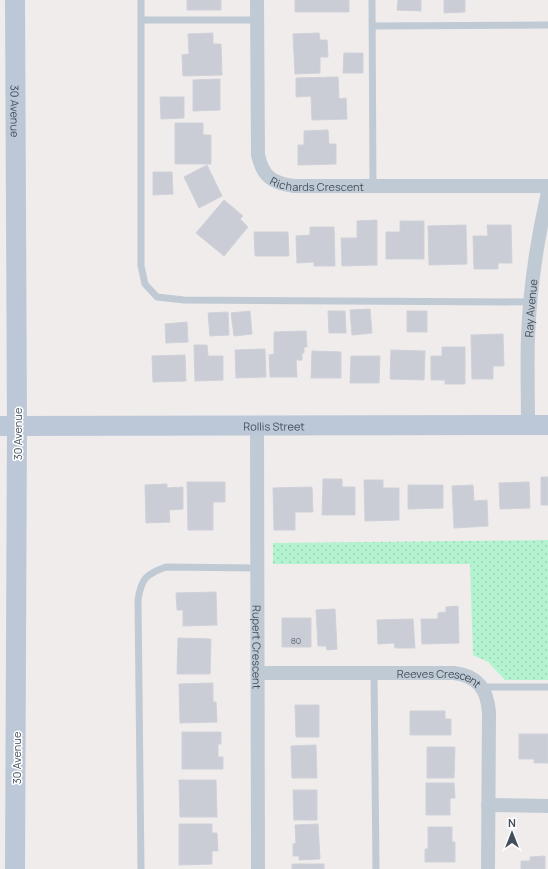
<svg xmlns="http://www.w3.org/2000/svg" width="548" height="869" font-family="Manrope,sans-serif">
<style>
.grass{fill:url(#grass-dots)}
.building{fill:#cacdd5;stroke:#cfd1d9}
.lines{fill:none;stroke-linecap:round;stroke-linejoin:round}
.lane{stroke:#c0cad5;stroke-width:7}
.street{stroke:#c0cad5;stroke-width:14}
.secondary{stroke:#bcc8d8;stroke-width:20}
.labels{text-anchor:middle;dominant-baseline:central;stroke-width:3;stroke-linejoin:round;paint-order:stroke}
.number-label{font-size:9px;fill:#646e7a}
.street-label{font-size:11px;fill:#424e5b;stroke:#fff}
</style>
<defs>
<pattern id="grass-dots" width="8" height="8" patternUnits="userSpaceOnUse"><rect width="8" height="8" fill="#b4f3d0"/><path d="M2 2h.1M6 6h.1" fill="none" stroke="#9cd2b5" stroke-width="1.8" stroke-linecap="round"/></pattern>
</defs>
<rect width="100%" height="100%" fill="#efeceb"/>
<path class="grass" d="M548 540V680H505L488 662 473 655 470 564H273V543Z"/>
<path class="building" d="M187 0H221V10H187Z
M295 0H349V12H295Z
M398 0H421V11L397 10Z
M444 0H465V12L444 13Z
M213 33V44H221L222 75 183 76 182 55 189 54 188 34Z
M319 33 320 40H327L328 57H320V73L295 74 293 34Z
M344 53H363V73H343Z
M338 77 339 99 346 98 347 119 312 120 311 96 296 97V78Z
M220 79V110L193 111V80Z
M160 97H184V118L161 119Z
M175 123H203V135H211V164H175Z
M328 130 329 144H336V164L298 165V145H304V131Z
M207 165 222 196 199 208 184 177Z
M153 172H172L173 194 153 195Z
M224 200 243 216 240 219 248 227 224 256 196 233Z
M377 220V265L342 266 341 238H357V221Z
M400 221H424V259H386V232H400Z
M466 225 467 264 429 265 428 226Z
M487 225H511L512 263H498V269H474L473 236H488Z
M310 227H334L335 266H314V262L297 263 296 236 310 235Z
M254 232H288L289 256H255Z
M370 309 372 333 352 335 350 310Z
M250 311 252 334 234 336 231 313Z
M328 311H345L346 333H329Z
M407 311H427V332H407Z
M228 312 229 335 210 336 208 313Z
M187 322 188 342 166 343 165 324Z
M306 331 307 347H304V353H302V360H296L297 377H270L269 355 274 354V332Z
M503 334 504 366H493V379H472L471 335Z
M194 345H207L208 356H223V380L195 381Z
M442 347H465V384H445V380H431V356H442Z
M265 349 266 377 236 378 235 350Z
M391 350 425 351 424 380 390 379Z
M312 351 341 352V378H311Z
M185 355 186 381 153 382 152 356Z
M351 356H380L379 383H350Z
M541 477H548V505H541Z
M323 479H342V487H355V515H322Z
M364 480H383V488H399V520L365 521Z
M187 482H225V502H213V530H188Z
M529 482 530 508 500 509 499 483Z
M167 484V488L183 487V509L169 510 170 522 146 523 145 485Z
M408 485H443V508L408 509Z
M473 485 474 501 487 500 488 526 454 528 452 486Z
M312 487 313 512H295V530H274L273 488Z
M216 592 217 625 183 626V610H177L176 593Z
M458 606 459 643 422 644 421 619H438V613L446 612V607Z
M335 609 337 649 327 650 326 646H318L316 610Z
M282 618H311V647H282Z
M413 619 415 648H395L394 643 378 644 377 620Z
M178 638 211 639 210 674H177Z
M213 683V702H216L217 722 180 723 179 684Z
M295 705H319V737H296Z
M410 711H445V719H451V735H410Z
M182 732H221V744H218V757H223V769H182Z
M519 734H548V763H534V759H519Z
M316 745 317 778H292L291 746Z
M427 747H455L454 778H427Z
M179 780H216L217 817H180Z
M426 783H454L455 798H450V815H426Z
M293 790H317V820H294Z
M179 824H212V833H217L218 851H212V864L179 865Z
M318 824 320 859 299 860V856H293V844L296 843 295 825Z
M428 827H452V842H455V862H425V849H428Z
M545 856V869H521V861H530V857Z
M292 864H324V869H292Z"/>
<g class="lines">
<path class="lane" d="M141 0V266L145 284 157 297 184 300 530 302
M372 0 373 186
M141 20H257
M372 26 548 25
M374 673 376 869
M481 687H548
M141 869 138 600C141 579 146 574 166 567L258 568"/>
<g class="street">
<path id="s1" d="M257 0 258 155C263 176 271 183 294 186H548"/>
<path id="s2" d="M257 425 258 869"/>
<path id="s3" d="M528 425C528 395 527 366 528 336 530 288 537 240 548 192"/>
<path id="s4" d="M258 673H454C478 676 487 689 489 712L488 869"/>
<path d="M488 805 548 806"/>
</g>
<g class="secondary">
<path id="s5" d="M15 0 17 426 15 869"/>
<path id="s6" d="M0 426 548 425"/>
</g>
</g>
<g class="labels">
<g class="number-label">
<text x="296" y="640">80</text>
</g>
<g class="street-label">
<text stroke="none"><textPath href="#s5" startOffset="111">30 Avenue</textPath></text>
<text stroke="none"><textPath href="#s1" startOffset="230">Richards Crescent</textPath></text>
<text stroke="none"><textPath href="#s3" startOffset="117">Ray Avenue</textPath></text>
<text stroke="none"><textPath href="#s6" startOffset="274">Rollis Street</textPath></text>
<text transform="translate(17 434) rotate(-90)">30 Avenue</text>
<text stroke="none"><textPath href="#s2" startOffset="222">Rupert Crescent</textPath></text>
<text stroke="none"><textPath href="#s4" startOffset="182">Reeves Crescent</textPath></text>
<text transform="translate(16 758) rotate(-90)">30 Avenue</text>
</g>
</g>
<g transform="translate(512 833)" stroke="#ffffff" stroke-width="3" paint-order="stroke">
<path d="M0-3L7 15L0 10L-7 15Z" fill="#424e5b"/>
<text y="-6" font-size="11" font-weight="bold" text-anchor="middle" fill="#424e5b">N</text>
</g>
</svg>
